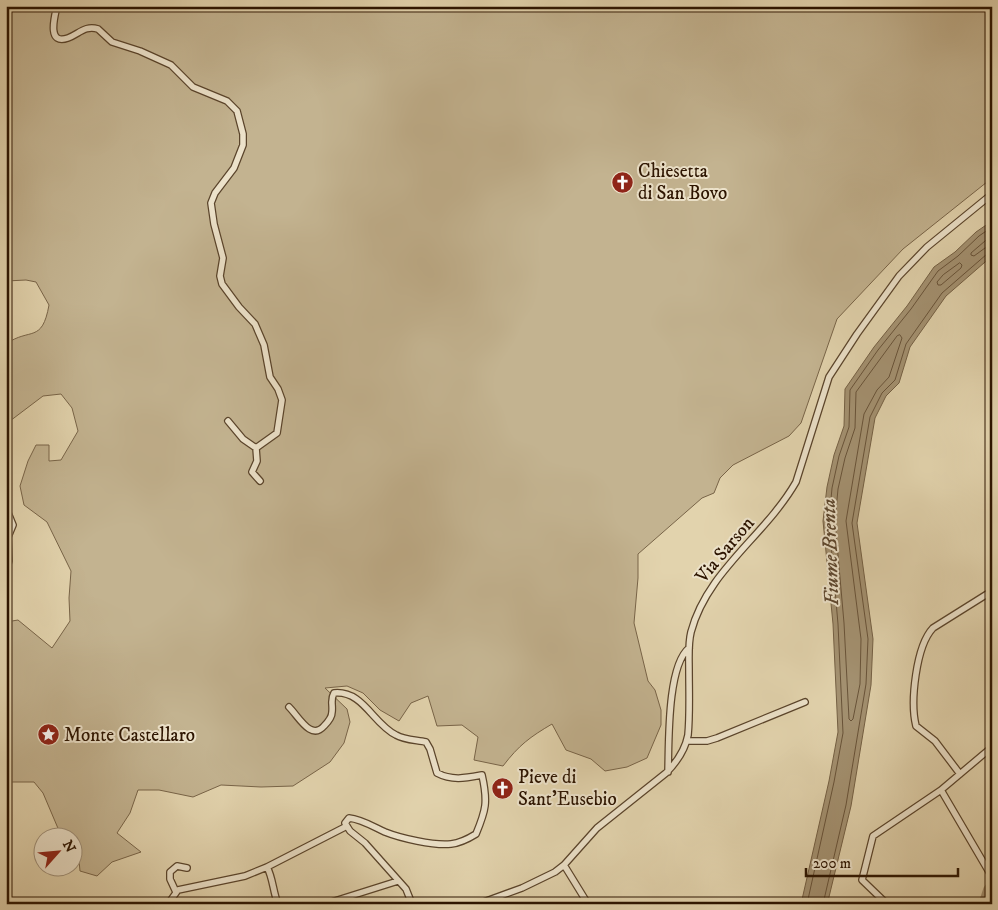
<svg xmlns="http://www.w3.org/2000/svg" width="998" height="910" font-family="'IM FELL DW Pica',serif">
<style>
.green{fill:#c3b390;stroke:#786448}
.water{fill:#a49272;stroke:#746044}
.lines{fill:none;stroke-linecap:round;stroke-linejoin:round}
.shore{stroke:#685339;stroke-width:1}
.canal{stroke:#a49272;stroke-width:5.5}
.minor-casing{stroke:#5a442b;stroke-width:8}
.minor{stroke:#ece2ca;stroke-width:5.5}
.labels{text-anchor:middle;dominant-baseline:central;stroke-width:4;stroke-linejoin:round;paint-order:stroke}
.poi-label{font-size:19px;fill:#2c1400;stroke:#ece2ca;text-anchor:start}
.street-label{font-size:19px;fill:#2c1400;stroke:#ece2ca}
.water-label{font-size:20px;font-style:italic;fill:#5c462e;stroke:#ece2ca}
</style>
<rect width="100%" height="100%" fill="#e2d3ad"/>
<filter id="stains"><feTurbulence type="fractalNoise" baseFrequency=".004" numOctaves="4"/><feColorMatrix values="0 0 0 0 .2 0 0 0 0 .09 0 0 0 0 .02 0 0 0 .5 -.17"/></filter>
<radialGradient id="worn" r=".72"><stop offset=".6" stop-color="#630" stop-opacity="0"/><stop offset="1" stop-color="#630" stop-opacity=".3"/></radialGradient>
<path class="green" d="M6 6H992V178L903 249 837 319 801 423 789 436 733 465 720 478 714 493 702 498 638 554V578L634 623 648 681 655 690 661 710V725L647 758 627 767 605 771 591 759 566 750 552 724C530 737 519 745 503 766L474 760 478 737 462 725 437 726 428 696 411 703 399 721 380 710 363 693 347 686 325 688 347 709 350 722 344 743 330 762 293 786 261 787 221 785 193 797 159 790H138L130 813 117 833 141 852 112 862 97 876 80 871 78 850 73 845 72 838 64 837 60 833 43 793 34 782H6V622L18 620 52 648 70 621 69 598 71 571 47 522 24 505 20 486 28 461 36 445H49V461L61 460 78 431 72 408 61 394 43 396 6 424V344C30 327 42 344 49 305L36 282 26 280 6 281Z"/>
<path class="water" d="M992 221V256L946 296 910 347 899 383 886 396 875 418 857 523 873 639 871 685 851 806 828 901 827 904H801L829 781 838 732 833 624 823 521 827 487 834 455 844 426 845 389 874 347 907 306 934 267 955 252 976 232Z"/>
<g class="lines">
<path class="shore" d="M992 235 971 253V255L974 256 985 248 992 246
M960 263 962 265 961 268 941 285H938L937 282 943 275Z
M900 335 902 338 889 377 877 390 864 414 846 521 861 639 860 684 853 719 851 721 849 719 844 623 835 521 838 489 845 458 855 428 856 392 897 336Z
M807 904 834 782 843 733 838 624 829 521 832 488 839 456 849 427 850 390 878 350 911 309 938 271 958 256 979 236 992 227
M823 904 846 805 866 684 868 639 852 523 870 417 882 393 895 380 906 344 942 293 987 254 992 253"/>
<path class="canal" d="M981 904 986 889 992 881"/>
<defs>
<path id="minor" d="M57 6C55 15 46 46 68 38 79 34 85 25 98 29L112 42 140 51 171 65 193 87 227 101 237 111 243 134V145L234 168 215 193 211 203 214 224 223 258 220 276 222 284 239 307 255 324 264 345 270 377 278 389 282 400 277 433 256 448
M228 421 243 439 256 448
M256 448 257 461 252 472 260 481
M6 499 7 497 8 502
M6 508 13 525 8 537 9 561 6 570
M289 707C299 717 311 741 324 726 328 722 332 717 332 712 333 704 330 700 334 693 363 690 373 724 396 735 404 740 417 740 426 742L430 749 437 773C452 781 466 778 482 775 488 802 486 810 476 834 468 839 460 843 451 844 434 846 400 838 385 832 374 827 361 819 349 818L345 823 350 831 365 843 406 889 412 904
M687 741H707L717 738 805 702
M992 747 941 790 992 877
M668 772C669 743 667 666 689 648
M960 774 935 741 916 726C910 702 916 646 933 628L992 591
M564 865 588 904
M267 867C273 878 273 892 278 904
M176 892 170 879V872L177 866 187 868
M168 904 178 890 245 876 267 867 347 826
M325 904 398 881
M478 904 522 888 555 872 564 865 597 828 666 773C677 762 685 751 688 735 690 714 689 692 689 670 689 658 688 644 691 632 707 571 765 536 796 482L829 377 857 334 899 276 927 247 992 194
M887 904 862 880 873 836 941 790"/>
</defs>
<use href="#minor" class="minor-casing"/>
<use href="#minor" class="minor"/>
</g>
<defs>
<symbol id="church-disc" viewBox="-11 -11 22 22"><circle r="9.5" fill="#8f2418" stroke="#ece2ca"/><path d="M-1.2-6h2.4v3.5h3.3v2.4h-3.3V6h-2.4V-.1h-3.3v-2.4h3.3Z" fill="#fff"/></symbol>
<symbol id="sight-disc" viewBox="-11 -11 22 22"><circle r="9.5" fill="#8f2418" stroke="#ece2ca"/><path d="M0-6L1.8-2.2L6-1.7L2.9 1.2L3.7 5.4L0 3.3L-3.7 5.4L-2.9 1.2L-6-1.7L-1.8-2.2Z" fill="#fff"/></symbol>
</defs>
<g fill-rule="evenodd">
<use href="#church-disc" x="610" y="170" width="25" height="25"/>
<use href="#sight-disc" x="36" y="722" width="25" height="25"/>
<use href="#church-disc" x="490" y="776" width="25" height="25"/>
</g>
<g class="labels">
<g class="poi-label">
<text x="638" y="171">Chiesetta<tspan x="638" dy="22">di San Bovo</tspan></text>
<text x="64" y="735">Monte Castellaro</text>
<text x="518" y="777">Pieve di<tspan x="518" dy="22">Sant'Eusebio</tspan></text>
</g>
<g class="street-label">
<text transform="translate(725 550) rotate(-50)">Via Sarson</text>
</g>
<g class="water-label">
<text transform="translate(831 552) rotate(-92)">Fiume Brenta</text>
</g>
</g>
<rect width="998" height="910" fill="none" stroke="#e2d3ad" stroke-width="25"/>
<rect x="8" y="8" width="983" height="895" fill="none" stroke="#2c1400" stroke-width="2.5"/>
<rect x="12" y="12" width="973" height="885" fill="none" stroke="#2c1400"/>
<g transform="translate(58 852) rotate(63)"><circle r="24" fill="#ece2ca" stroke="#9f9079"/>
<path d="M0-4L9 19L0 12L-9 19Z" fill="#8f2418"/>
<text y="-8" font-size="14" font-weight="bold" text-anchor="middle" fill="#2c1400">N</text>
</g>
<path d="M806 868v8h152v-8" fill="none" stroke="#2c1400" stroke-width="2.5"/>
<text x="813" y="868" font-size="15" fill="#2c1400" stroke="#ece2ca" stroke-width="4" paint-order="stroke">200 m</text>
<rect width="100%" height="100%" filter="url(#stains)"/>
<rect width="100%" height="100%" fill="url(#worn)"/>
</svg>
